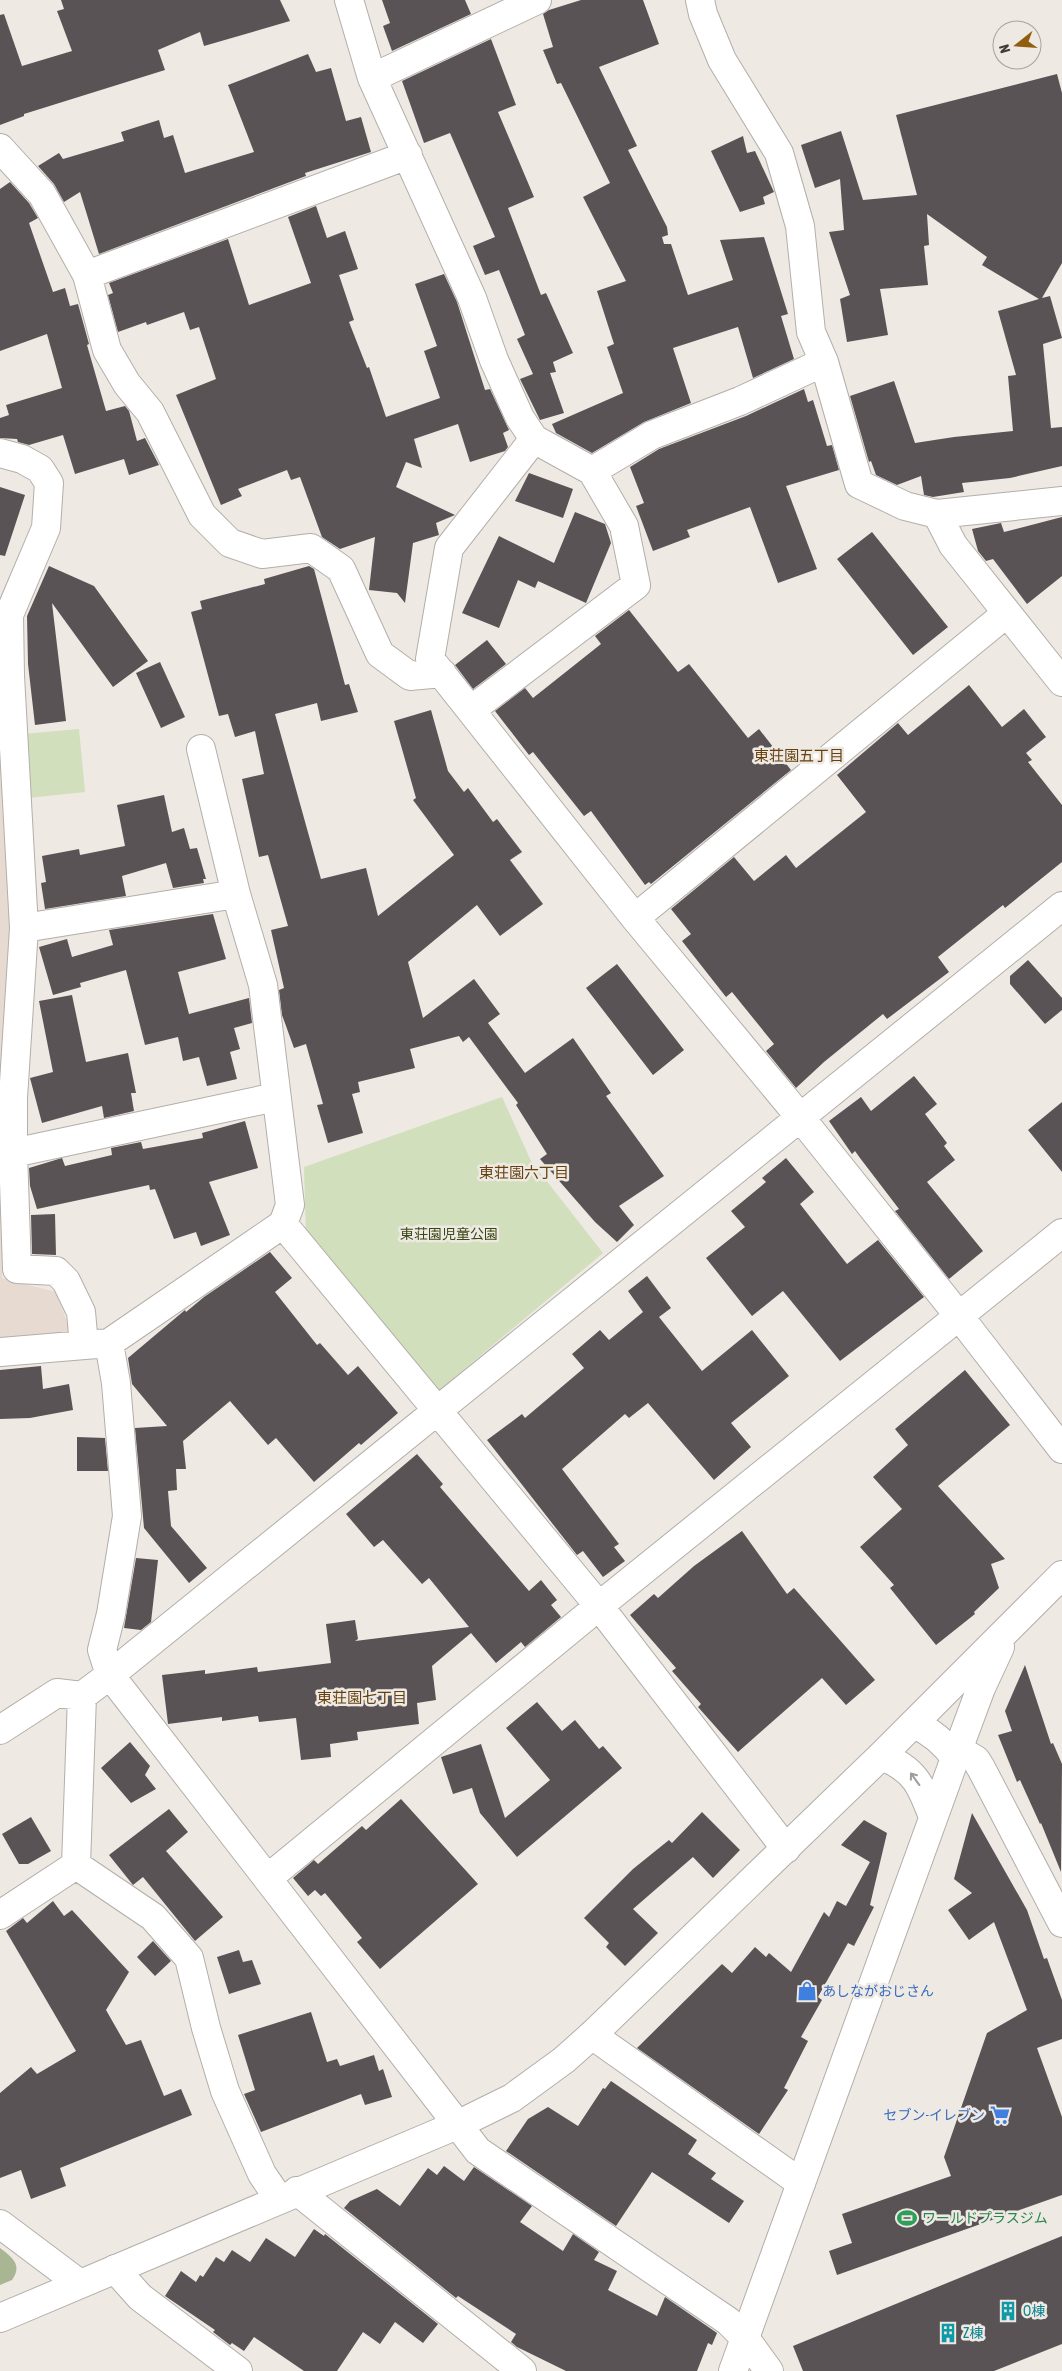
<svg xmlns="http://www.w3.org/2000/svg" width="1062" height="2371" font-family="'Asap Condensed','Noto Sans JP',sans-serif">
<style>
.built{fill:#e7dbd1}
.green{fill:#d1dfbc}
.forest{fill:#a9b694}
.building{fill:#595355}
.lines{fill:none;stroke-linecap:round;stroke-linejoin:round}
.minor-casing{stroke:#b3aea9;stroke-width:30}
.tertiary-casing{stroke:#b3aea9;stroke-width:30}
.minor{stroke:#fff;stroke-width:28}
.tertiary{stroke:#fff;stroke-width:28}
.oneway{stroke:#9e9d9c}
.labels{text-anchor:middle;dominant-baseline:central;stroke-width:5;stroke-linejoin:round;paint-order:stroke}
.park-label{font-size:14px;fill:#384812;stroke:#efe9e4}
.shop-label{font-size:14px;fill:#366cbe;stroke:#efe9e4;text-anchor:start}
.leisure-label{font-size:14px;fill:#27864d;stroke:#efe9e4;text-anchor:start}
.culture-label{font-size:14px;fill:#0d838f;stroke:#efe9e4;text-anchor:start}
.neighbourhood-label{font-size:15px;fill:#65410f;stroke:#efe9e4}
</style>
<rect width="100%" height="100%" fill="#efe9e4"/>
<path class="built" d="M0 694 13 884 2 1278 56 1292 71 1333 0 1341Z"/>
<path class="green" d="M79 729 85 792 28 798 23 734Z
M502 1097 531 1161 603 1253 437 1392 306 1236 304 1167Z"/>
<path class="forest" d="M0 2248C12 2257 23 2265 12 2280L0 2285Z"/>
<path class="building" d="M61 0H280L290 21 204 46 200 32 158 50 165 70 24 114V116L0 125V15L4 14 22 66 72 51 57 11 64 9Z
M382 0H465L471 14 392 51 383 26 390 23Z
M581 0H643L659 44 599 67 637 146 628 150 667 227 668 235 662 237 664 244H671L688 295 733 280 720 240 764 237 788 314 781 316 794 359 753 378 738 327 673 348 691 403 644 422 592 453 556 433 552 424 623 393 607 347 614 344 597 291 626 281 583 197 610 183 561 83 557 84 543 50 553 47 543 14 549 10Z
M491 39 516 105 498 112 534 197 508 208 541 295 546 293 573 353 553 362 556 372 550 373 564 413 540 420 520 379 533 374 517 339 525 335 499 270 485 275 473 246 495 237 450 133 424 143 402 81Z
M308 54 316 72 331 68 346 121 361 117 371 152 305 173 306 176 99 254 80 192 64 202 54 184 38 166 59 153 63 159 124 141 121 132 159 120 164 138 173 135 185 173 254 152 228 85Z
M1057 74 1062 93V263L1042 298 1050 296 1062 338 1043 344 1051 428 1062 427V466L1010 478 962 483 964 492 933 497 924 495 921 476 897 485 876 475 871 461 869 462 850 396 894 381 915 443 954 437 1013 431 1008 376 1016 375 998 311 1039 299 982 265 987 257 927 214 929 245 924 246 928 285 880 289 888 335 847 342 840 299 850 295 829 232 844 230 840 179 815 188 801 145 841 131 863 200 917 195 896 115Z
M743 136 747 153 755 151 774 192 763 197 765 204 740 212 711 151Z
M10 182 29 203 38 218 29 223 53 292 65 288 70 306 78 304 89 344 87 345 106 411 125 406 129 411 137 441 145 438 159 465 129 475 124 459 75 474 63 435 29 445 18 442 17 439 0 438V418L9 415 6 405 62 388 47 334 0 351V189Z
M316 206 327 238 345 231 358 269 339 275 354 320 349 322 367 368 369 367 386 417 440 398 424 351 437 346 415 284 444 274 457 302 485 390 490 389 509 430 503 433 508 447 505 451 470 462 458 424 414 439 422 468 406 462 396 487 455 515 436 523 439 535 413 543 405 603 397 593 369 590 375 537 340 549 322 537 300 477 291 480 287 470 238 489 242 496 221 505 176 395 216 379 199 327 190 330 184 312 147 325 146 322 118 332 108 295 113 293 109 283 228 239 249 305 311 283 288 217Z
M804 389 808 402 813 400 827 446 832 445 839 470 786 486 817 569 778 583 750 507 687 530 690 537 653 551 636 506 644 503 630 467 659 449 746 416Z
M529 473 573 489 563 518 515 501Z
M0 487 25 495 5 556 0 555Z
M575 512 605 524 611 543 586 603 538 581 535 588 518 580 499 628 462 613 499 536 554 563Z
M1062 517V576L1027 604 993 559 986 561 978 551 972 529 1001 523 1004 532Z
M872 532 948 627 913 655 837 559Z
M49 566 94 586 148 661 113 687 52 603 66 721 35 725 28 664 27 616Z
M309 566 314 569 345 685 349 684 358 712 321 721 317 703 275 714 321 879 366 868 378 916 454 855 413 800 416 798 394 721 431 710 448 771 464 792 468 788 493 822 497 819 522 852 510 860 543 904 500 936 477 905 408 962 423 1018 474 979 500 1014 488 1023 525 1073 573 1038 611 1093 606 1096 664 1176 619 1206 634 1225 617 1242 595 1222 540 1159 547 1154 516 1105 518 1103 469 1037 463 1042 459 1036 410 1049 415 1068 358 1082 360 1092 352 1094 363 1133 328 1143 317 1105 323 1104 306 1044 294 1048 282 1015 279 990 284 988 271 930 288 926 268 855 259 857 242 779 264 774 255 731 235 737 228 714 219 716 191 612 202 609 200 601 265 584 264 579Z
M629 610 678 672 689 664 748 738 759 729 791 770 651 884 649 882 645 885 591 811 584 816 533 752 529 755 495 711 525 688 533 698 601 644 595 636Z
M487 640 506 664 473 689 455 665Z
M160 662 185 717 161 728 136 673Z
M969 685 1002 727 1024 709 1046 737 1026 753 1032 760 1028 762 1062 805V862L1005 908 1003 905 938 957 949 972 887 1019 883 1014 824 1062 796 1088 766 1051 774 1044 732 992 726 997 682 941 691 934 671 909 734 857 754 881 786 855 796 868 866 812 837 775 898 723 908 735Z
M164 795 172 832 184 828 190 849 197 848 206 879H203L204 883 173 888 166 863 122 876 126 896 45 909 41 883 46 882 42 856 79 849 80 855 125 846 117 805Z
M213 914 226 959 178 972 189 1014 249 998 252 1023 234 1028 240 1049 230 1052 237 1079 207 1086 199 1057 183 1061 178 1037 145 1045 126 970 80 983 81 987 53 995 39 947 67 939 72 957 113 945 109 930Z
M1028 960 1062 998V1010L1045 1024 1010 984V976Z
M617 964 684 1050 653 1075 586 988Z
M72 995 86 1062 128 1053 136 1093H131L134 1111 104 1118 102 1106 42 1123 30 1078 53 1072 39 1001Z
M914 1076 937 1104 925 1114 947 1143 944 1146 955 1160 927 1182 983 1251 949 1279 895 1211 899 1209 860 1158 855 1151 852 1154 829 1121 861 1097 871 1111Z
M1062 1102V1172L1028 1130Z
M245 1121 258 1168 209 1182 230 1235 201 1246 196 1232 174 1239 155 1189 150 1190 149 1185 37 1209 30 1186 29 1168 62 1158 65 1166 112 1155 111 1148 141 1142 143 1149 203 1138 202 1133Z
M786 1158 814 1192 800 1204 847 1264 878 1240 924 1297 840 1361 783 1291 752 1316 706 1258 745 1227 731 1211 766 1182 762 1178Z
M55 1214 56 1255 32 1254 31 1215Z
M270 1252 292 1278 275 1292 317 1345 320 1343 348 1375 358 1366 398 1413 361 1445 359 1443 314 1482 276 1438 268 1445 230 1401 183 1441 186 1469H176L177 1490 168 1491 171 1526 207 1568 189 1583 144 1528 135 1428 167 1426 132 1384 128 1358 185 1310 186 1312 204 1297Z
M647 1276 671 1308 659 1317 702 1371 752 1330 789 1376 731 1423 751 1447 714 1480 648 1403 629 1418 625 1414 562 1469 619 1544 614 1547 625 1561 603 1577 583 1551 577 1555 487 1440 522 1414 525 1418 584 1368 572 1354 600 1330 609 1340 643 1312 628 1291Z
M41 1366 43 1389 69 1384 73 1410 30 1418 0 1419V1370Z
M965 1370 1010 1425 938 1486 1005 1559 991 1564 999 1588 974 1612 975 1614 936 1645 890 1588 894 1585 860 1547 902 1509 873 1477 908 1445 895 1429Z
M77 1437 105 1438 108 1471H77Z
M417 1454 443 1484 440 1487 529 1591 541 1580 557 1600 551 1605 561 1617 525 1647 521 1642 496 1663 471 1633 432 1666 436 1700 417 1703 419 1724 357 1732 358 1740 330 1744 331 1757 301 1760 296 1718 259 1722 258 1716 222 1721V1717L168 1724 162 1675 205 1670V1674L257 1667 258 1672 331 1663 326 1624 355 1620 358 1639 355 1641 469 1627 429 1578 422 1584 383 1540 374 1547 346 1514Z
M742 1531 787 1594 794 1588 875 1680 846 1705 822 1678 738 1752 698 1707 701 1704 672 1671 676 1668 630 1615 654 1594 658 1598 694 1566Z
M136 1558 158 1560 151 1622 141 1630 124 1628Z
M1025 1665 1051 1744 1053 1743 1062 1764 1061 1872 1041 1823 1040 1824 1020 1780 1017 1782 998 1735 1012 1731 1005 1711Z
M537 1702 562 1731 575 1720 599 1749 603 1746 622 1768 517 1857 480 1813 472 1788 453 1794 441 1757 481 1744 505 1818 550 1780 506 1728Z
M130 1742 150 1766 145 1775 156 1789 131 1803 101 1768Z
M401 1799 478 1884 380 1969 357 1942 362 1938 325 1893 321 1896 315 1890 308 1896 293 1878 314 1860 318 1864 362 1826 366 1830Z
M169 1809 188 1832 166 1851 223 1917 195 1941 143 1877 133 1885 109 1855Z
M702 1812 740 1850 713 1878 693 1857 633 1909 658 1933 625 1966 606 1947 609 1943 584 1918 633 1869 669 1840 672 1843Z
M972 1813 1027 1910 1044 1959 1047 1958 1062 2000V2039L1037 2048 1062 2117V2195L837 2275 829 2251 852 2243 842 2214 951 2176 944 2157 987 2033 1027 2010 994 1922 969 1940 948 1910 972 1893 954 1879Z
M31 1817 51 1851 28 1864H19L2 1834Z
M864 1820 887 1833 870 1905 874 1907 854 1946 848 1943 818 1997 822 2000 801 2037 808 2041 784 2088 788 2090 759 2134 637 2048 722 1964 732 1973 755 1947 766 1957 769 1953 791 1972 824 1912 829 1917 837 1901 846 1906 870 1862 841 1845Z
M53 1901 64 1916 72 1910 129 1972 106 2010 126 2045 141 2040 164 2096 181 2089 192 2115 60 2168 66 2186 31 2199 21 2170 0 2178V2093L31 2067 37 2074 76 2051 6 1931 23 1918 27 1923Z
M153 1941 171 1961 155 1976 137 1957Z
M239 1950 243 1962 252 1960 261 1984 229 1994 217 1957Z
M311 2012 327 2062 337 2059 340 2066 374 2055 379 2071 383 2069 392 2097 365 2105 361 2094 261 2132 244 2094 255 2090 238 2035Z
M611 2081 697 2140 688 2154 716 2173 711 2179 744 2201 729 2223 652 2172 616 2226 506 2151 528 2119 548 2107 578 2126 603 2088 605 2089Z
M444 2166 464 2181 474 2167 532 2206 520 2222 563 2251 573 2234 599 2252 594 2260 617 2271 608 2290 657 2316 665 2297 717 2333 712 2345 708 2343 697 2371H566L517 2347 511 2342 516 2334 458 2296 456 2298 344 2208 350 2201 377 2189 400 2206 428 2168 437 2175Z
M314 2229 324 2236 325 2234 438 2324 423 2343 395 2322 380 2344 363 2332 337 2371H304L254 2337 244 2351 232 2343 230 2345 213 2332 215 2330 165 2296 181 2271 196 2282 200 2275 203 2277 216 2257 224 2262 232 2250 250 2262 266 2238 295 2257Z
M1062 2236V2344L994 2371H803L793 2346Z"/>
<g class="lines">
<defs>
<path id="minor" d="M349 0 372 78 472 298 494 360 520 418 534 439 592 471 624 526 636 585 471 710
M700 0 703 14 722 60 779 153 800 226 811 332 824 362 859 484 905 506 937 514 1062 501
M372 78 537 0
M0 148 42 194 87 275 107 350 127 384 150 412 202 515 230 543 262 554 311 548 341 569 380 654 410 676 442 673
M87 275 408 155
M534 439 449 548 430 659 635 918 800 1117 959 1316 1062 1449
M0 453 22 459 40 469 49 483 46 528 9 615 10 676 24 928 13 1098V1153L17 1269 56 1271 66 1281 81 1312 84 1345
M592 471 652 435 740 401 824 362
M937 514 953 545 1062 682
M201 749 236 894 263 985 290 1205 283 1224 599 1606 786 1849
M635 918 1007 613
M24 928 236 894
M13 1153 276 1097
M0 1352 109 1343 283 1224
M0 1730 57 1693 82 1696 110 1675 102 1650 111 1614 127 1516 116 1383 109 1343
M958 1749 976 1760 981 1768 1062 1923
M76 1865 153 1917 189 1958 206 2028 225 2091 262 2174 279 2199
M268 1878 599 1606 1062 1233
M0 1915 76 1865 82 1696
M592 2035 801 2183
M297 2191 522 2371
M115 2269 140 2297 238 2371
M769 2371 745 2338 728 2321 478 2151 110 1675 1062 906"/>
<path id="tertiary" d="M914 1724C932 1732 944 1742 955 1758
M881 1756C915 1769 921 1785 933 1817
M0 2224 80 2284
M0 2318 457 2125 512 2098 564 2060 592 2035 881 1756 1062 1575
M733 2371 955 1758 981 1688 1000 1647"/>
</defs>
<use href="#minor" class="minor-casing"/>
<use href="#tertiary" class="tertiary-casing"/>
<use href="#minor" class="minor"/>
<use href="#tertiary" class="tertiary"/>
</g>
<defs><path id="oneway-shaft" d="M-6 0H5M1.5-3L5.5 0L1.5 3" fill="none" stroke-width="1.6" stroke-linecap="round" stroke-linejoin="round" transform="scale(1.25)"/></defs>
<use class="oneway" href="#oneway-shaft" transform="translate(915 1779) rotate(-126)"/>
<defs>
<symbol id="shop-bare" viewBox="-9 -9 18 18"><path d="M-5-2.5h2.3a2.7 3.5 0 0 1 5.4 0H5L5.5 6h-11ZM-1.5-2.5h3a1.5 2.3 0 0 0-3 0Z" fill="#3f7fe0" stroke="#efe9e4" stroke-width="2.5" paint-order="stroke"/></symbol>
<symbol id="supermarket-bare" viewBox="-9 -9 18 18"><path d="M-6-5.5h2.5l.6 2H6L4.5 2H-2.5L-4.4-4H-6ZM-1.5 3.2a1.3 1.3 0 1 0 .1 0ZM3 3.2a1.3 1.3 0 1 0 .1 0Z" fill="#3f7fe0" stroke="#efe9e4" stroke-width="2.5" paint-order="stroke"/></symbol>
<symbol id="stadium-bare" viewBox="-9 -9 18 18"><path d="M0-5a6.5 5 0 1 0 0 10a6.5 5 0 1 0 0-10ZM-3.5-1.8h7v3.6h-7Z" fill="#2e9e5b" stroke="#efe9e4" stroke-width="2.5" paint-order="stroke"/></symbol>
<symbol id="building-bare" viewBox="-9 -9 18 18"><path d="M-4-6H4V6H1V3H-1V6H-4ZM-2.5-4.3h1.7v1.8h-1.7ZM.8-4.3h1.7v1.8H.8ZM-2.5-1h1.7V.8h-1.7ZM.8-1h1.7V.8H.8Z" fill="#0f9aa8" stroke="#efe9e4" stroke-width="2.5" paint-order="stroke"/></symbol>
</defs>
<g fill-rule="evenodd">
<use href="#shop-bare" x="793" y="1977" width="28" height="28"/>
<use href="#supermarket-bare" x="986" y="2101" width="28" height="28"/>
<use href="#stadium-bare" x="893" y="2204" width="28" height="28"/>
<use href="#building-bare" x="994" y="2297" width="28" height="28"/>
<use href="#building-bare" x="934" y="2319" width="28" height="28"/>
</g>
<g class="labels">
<g class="park-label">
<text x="449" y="1234">東荘園児童公園</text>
</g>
<g class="shop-label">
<text x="822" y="1991">あしながおじさん</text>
<text x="985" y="2115" text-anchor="end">セブン-イレブン</text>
</g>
<g class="leisure-label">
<text x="922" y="2218">ワールドプラスジム</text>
</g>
<g class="culture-label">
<text x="1023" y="2311">O棟</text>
<text x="963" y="2333">Z棟</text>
</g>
<g class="neighbourhood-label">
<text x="799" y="755">東荘園五丁目</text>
<text x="524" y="1172">東荘園六丁目</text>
<text x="362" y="1697">東荘園七丁目</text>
</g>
</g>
<g transform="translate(1017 45) rotate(253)"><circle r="24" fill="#efe9e4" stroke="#a8a3a0"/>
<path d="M0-4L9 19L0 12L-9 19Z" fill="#915d0f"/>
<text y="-8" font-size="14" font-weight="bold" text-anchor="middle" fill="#3d3b39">N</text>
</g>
</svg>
